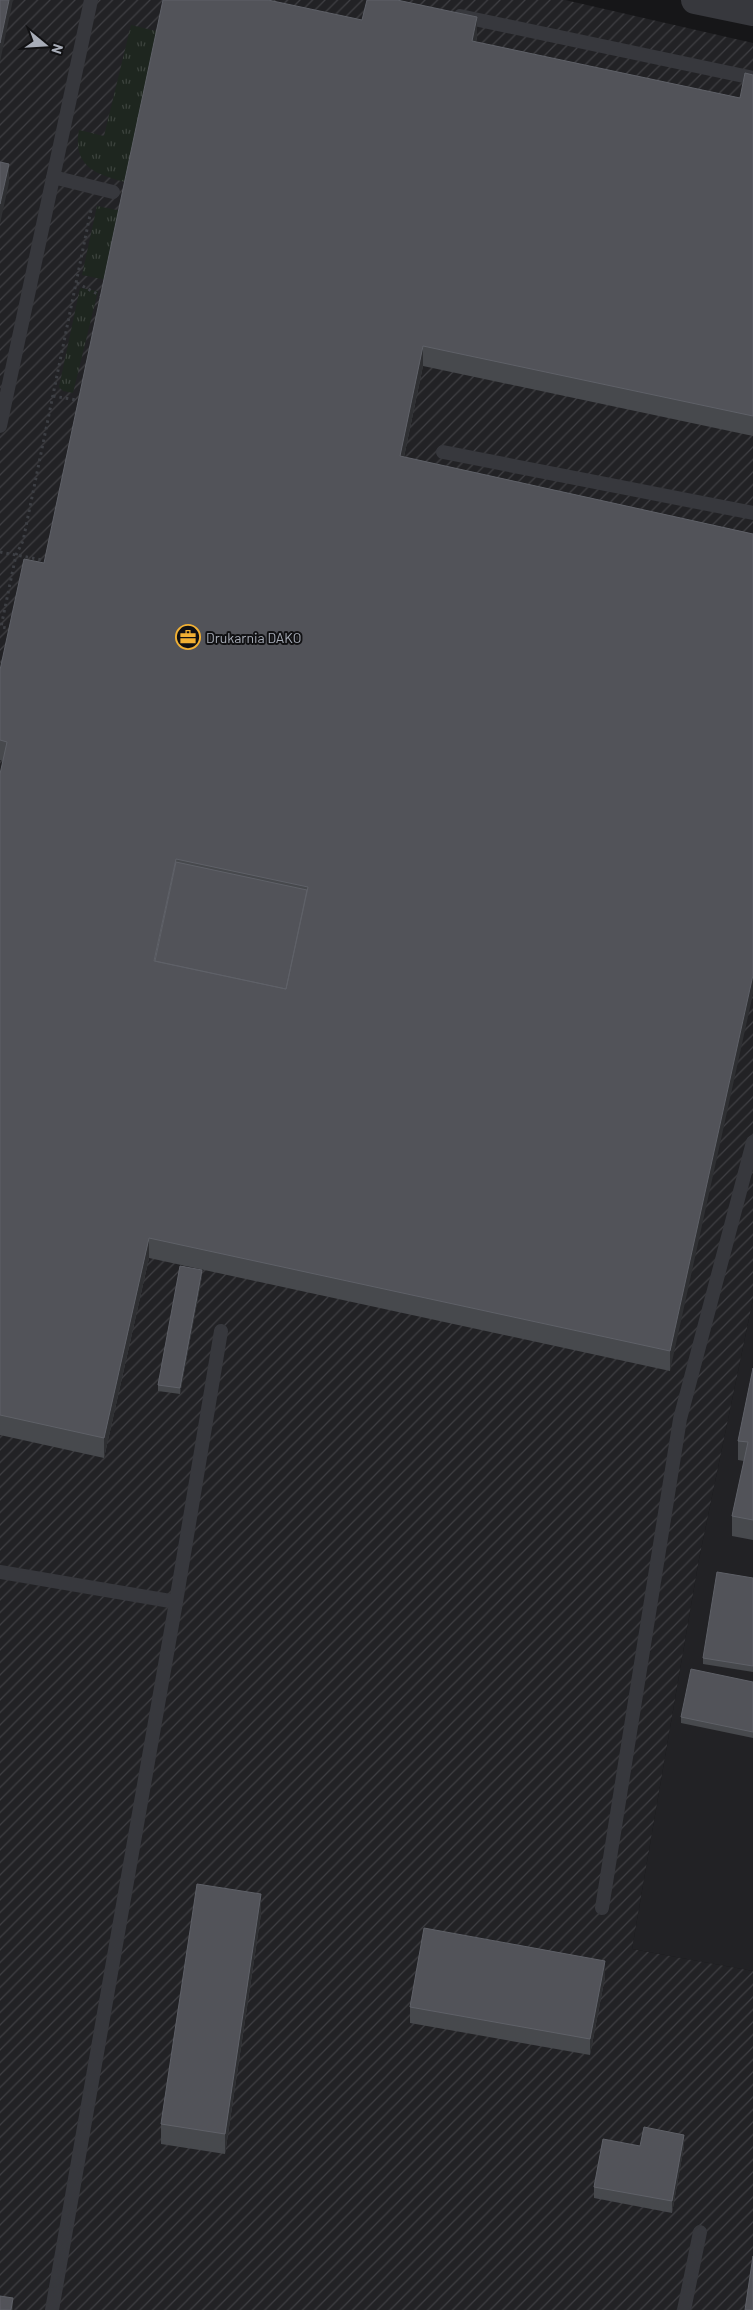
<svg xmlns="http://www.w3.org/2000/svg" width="753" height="2310" font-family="Barlow,sans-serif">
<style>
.built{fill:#222225}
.industrial{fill:url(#industrial-furrows)}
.grass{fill:url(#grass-tufts)}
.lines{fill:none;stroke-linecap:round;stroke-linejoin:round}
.path{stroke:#3d3f44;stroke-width:3;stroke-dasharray:2.5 4;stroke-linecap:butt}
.lane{stroke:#37383d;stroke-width:14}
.street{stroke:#37383d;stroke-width:28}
.wall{fill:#47494d}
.shaded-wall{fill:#2f3033}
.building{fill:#525359;stroke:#5f6168;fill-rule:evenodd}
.labels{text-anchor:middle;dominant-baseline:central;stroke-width:4;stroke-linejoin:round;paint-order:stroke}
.poi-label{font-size:14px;fill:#a8adb8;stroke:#111113;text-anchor:start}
</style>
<defs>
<pattern id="industrial-furrows" width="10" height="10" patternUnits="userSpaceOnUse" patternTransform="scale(1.25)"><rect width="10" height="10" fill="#222225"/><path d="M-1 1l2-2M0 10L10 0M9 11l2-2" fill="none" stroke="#3f3f43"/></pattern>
<pattern id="grass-tufts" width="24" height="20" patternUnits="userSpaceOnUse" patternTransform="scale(1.25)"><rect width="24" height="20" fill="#1e261f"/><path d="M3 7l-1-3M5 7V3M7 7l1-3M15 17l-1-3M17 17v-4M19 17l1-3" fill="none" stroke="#3c433d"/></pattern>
</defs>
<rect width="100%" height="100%" fill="#161618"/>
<path class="built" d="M753 1299V1971L632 1949 699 1559Z"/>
<path class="industrial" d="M0 0H565L753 43V1299L699 1559 632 1949 753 1971V2310H0Z"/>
<path class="grass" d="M131 25 160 32 128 183C98 175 72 168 79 130L104 136Z
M97 206 122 211 106 280 82 275Z
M80 288 98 291 73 393 63 391 59 387Z"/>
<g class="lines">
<path class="path" d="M77 283 103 297
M53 396 82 401
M0 552 48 561
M12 629 1 627 16 555 23 541 91 210"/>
<path class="lane" d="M460 16 753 78
M53 177 113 192
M0 426 91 0
M443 452 753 513
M0 1572 176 1602
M602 1908 680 1419 753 1142
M52 2310 176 1602 221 1331
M684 2310 700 2232"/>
<path class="street" d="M695 0 753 12"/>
</g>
<path class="wall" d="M362 20 477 37 476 42 740 98 753 75V436L423 366 404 457 753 534 670 1371 149 1258 104 1458 0 1435V774L3 761 0 760V670L44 563Z
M202 1276 180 1394 158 1391V1385Z
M753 1368V1540L732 1536V1516L744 1461 738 1460V1441Z
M753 1578V1672L703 1664V1658Z
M753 1682V1738L681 1723V1717Z
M261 1914 225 2154 161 2144V2124Z
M605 1977 590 2055 410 2023V2007Z
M684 2146 672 2213 594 2198V2187Z"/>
<path class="shaded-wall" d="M9 0H13L0 62V43Z
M477 17V37L472 61V41Z
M9 164V183L0 224V204Z
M423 346V366L400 476V456Z
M753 975V994L670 1371V1351Z
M149 1238V1258L104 1458V1438Z
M202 1270V1276L180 1394V1388Z
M261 1894V1914L225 2154V2134Z
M605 1961V1977L590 2055V2039Z
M684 2135V2146L672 2213V2201Z
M13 2298V2310H11Z"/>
<path class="building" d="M0 0H9L0 43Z
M163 0H268L362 20 367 0H397L477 17 472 41 740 98 745 73 753 75V416L423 346 400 456 753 534V975L670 1351 149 1238 104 1438 0 1415V774L7 742 0 740V670L24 559 44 563ZM176 859 308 887 286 989 154 961Z
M0 162 9 164 0 204Z
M176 862 307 890 286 989 155 961Z
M180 1266 202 1270 180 1388 158 1385Z
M753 1368V1520L732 1516 748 1442 738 1441Z
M717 1572 753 1578V1666L703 1658Z
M691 1669 753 1682V1732L681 1717Z
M197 1884 261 1894 225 2134 161 2124Z
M424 1928 605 1961 590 2039 410 2007Z
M644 2127 684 2135 672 2201 594 2187 603 2139 640 2146Z
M753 2256V2310H745Z
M0 2296 13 2298 11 2310H0Z"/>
<defs>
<symbol id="office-ring" viewBox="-11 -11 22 22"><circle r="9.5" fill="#111113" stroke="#f2b134" stroke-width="1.5"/><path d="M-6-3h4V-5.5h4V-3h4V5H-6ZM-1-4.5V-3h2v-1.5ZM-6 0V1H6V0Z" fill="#f2b134"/></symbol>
</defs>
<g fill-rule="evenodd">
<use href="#office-ring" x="174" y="623" width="28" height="28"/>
</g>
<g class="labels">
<g class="poi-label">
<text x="206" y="637">Drukarnia DAKO</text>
</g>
</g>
<g transform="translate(45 45) rotate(108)" stroke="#111113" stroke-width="4" paint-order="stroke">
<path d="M0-4L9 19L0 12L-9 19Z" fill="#a8adb8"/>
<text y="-8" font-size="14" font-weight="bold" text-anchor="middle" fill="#a8adb8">N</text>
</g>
</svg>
